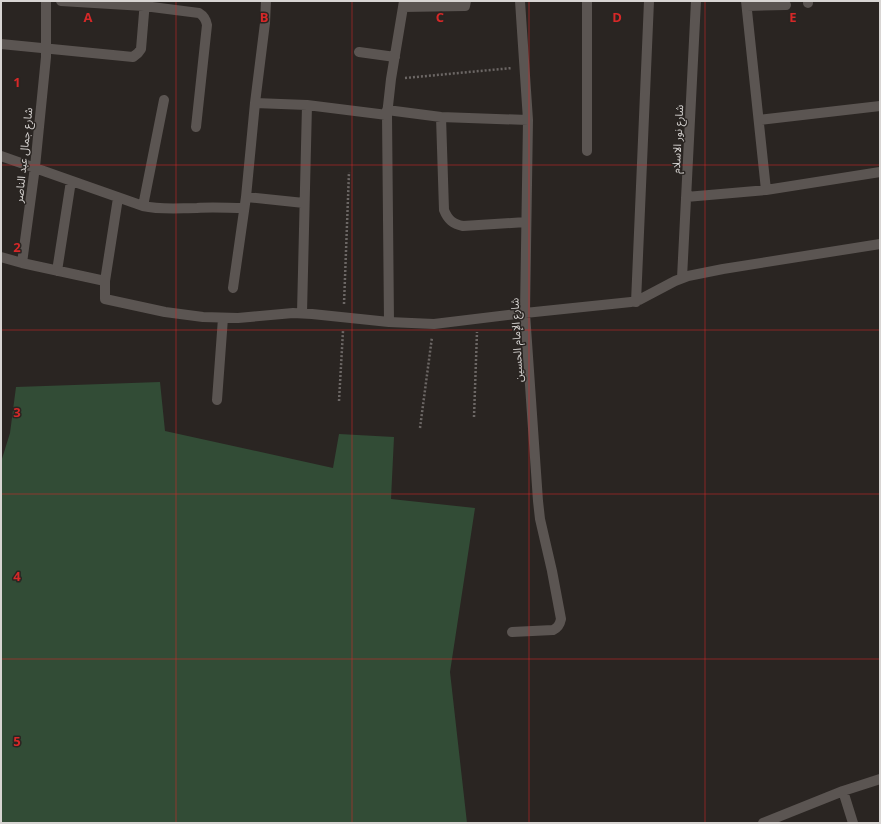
<svg xmlns="http://www.w3.org/2000/svg" width="881" height="824" font-family="'Open Sans','Noto Sans Arabic',sans-serif">
<style>
.green{fill:#324c36}
.lines{fill:none;stroke-linecap:round;stroke-linejoin:round}
.path{stroke:#6c6765;stroke-width:2.5;stroke-dasharray:2 2;stroke-linecap:butt}
.street{stroke:#5b5552;stroke-width:10}
.grid{fill:none;stroke:#d62828;stroke-width:1;stroke-opacity:0.55}
.labels{text-anchor:middle;dominant-baseline:central;stroke-width:3;stroke-linejoin:round;paint-order:stroke}
.street-label{font-size:11px;fill:#d8d5d3;stroke:#2a2522}
.grid-label{font-size:13px;text-anchor:middle;font-weight:bold;fill:#d62828;stroke:#2a2522;stroke-width:3;stroke-linejoin:round;paint-order:stroke}
</style>
<rect width="100%" height="100%" fill="#2a2522"/>
<path class="green" d="M160 382 165 431 333 468 339 434 394 437 391 499 475 508 450 672 467 823H1V462L10 433 16 387Z"/>
<g class="lines">
<path class="path" d="M405 78 512 68
M344 304 349 172
M339 401 343 331
M474 417 477 332
M420 428 432 337"/>
<path class="street" d="M61 1 144 6 199 13C204 16 206 19 207 25L196 127
M746 1 766 190
M808 1V3
M747 6 786 5
M403 7 465 6 466 1
M1 44 133 57 138 53 141 49 145 1
M359 52 395 57
M255 103 307 105 387 115
M387 110 441 117 528 120
M441 117 444 210C448 220 453 224 463 226L526 222
M759 120 880 106
M587 151V1
M1 156 143 206C161 210 179 208 197 208 212 207 228 208 244 208
M246 197 304 203
M686 197 766 190 880 172
M118 198 105 281V299L165 312 203 317 238 318 293 313 312 314 389 322 434 324 525 313 631 302 639 300 675 281 688 276 723 269 880 244
M143 206 164 100
M1 257 22 263 105 281
M22 263 35 167 46 57V1
M57 271 71 181
M682 278 696 1
M233 288 246 197 255 103 265 23 266 1
M636 302 649 1
M302 313 307 105
M389 322 387 115 391 79 404 1
M217 400 223 318
M512 632 553 630C558 628 560 624 561 619L552 571 540 519 538 501 525 313 528 120 520 1
M843 791 853 823
M763 823 843 791 880 779"/>
</g>
<path class="grid" d="M176 1V823M352 1V823M529 1V823M705 1V823M1 165H880M1 330H880M1 494H880M1 659H880"/>
<g class="labels">
<g class="street-label">
<text transform="translate(677 139) rotate(-87)">شارع نور الاسلام</text>
<text transform="translate(23 155) rotate(-84)">شارع جمال عبد الناصر</text>
<text transform="translate(516 340) rotate(-93)">شارع الإمام الحسين</text>
</g>
</g>
<g class="grid-label">
<text x="88" y="22">A</text>
<text x="264" y="22">B</text>
<text x="440" y="22">C</text>
<text x="617" y="22">D</text>
<text x="793" y="22">E</text>
<text x="17" y="87">1</text>
<text x="17" y="252">2</text>
<text x="17" y="417">3</text>
<text x="17" y="581">4</text>
<text x="17" y="746">5</text>
</g>
<rect width="881" height="824" fill="none" stroke="#d8d5d3" stroke-width="4"/>
</svg>
